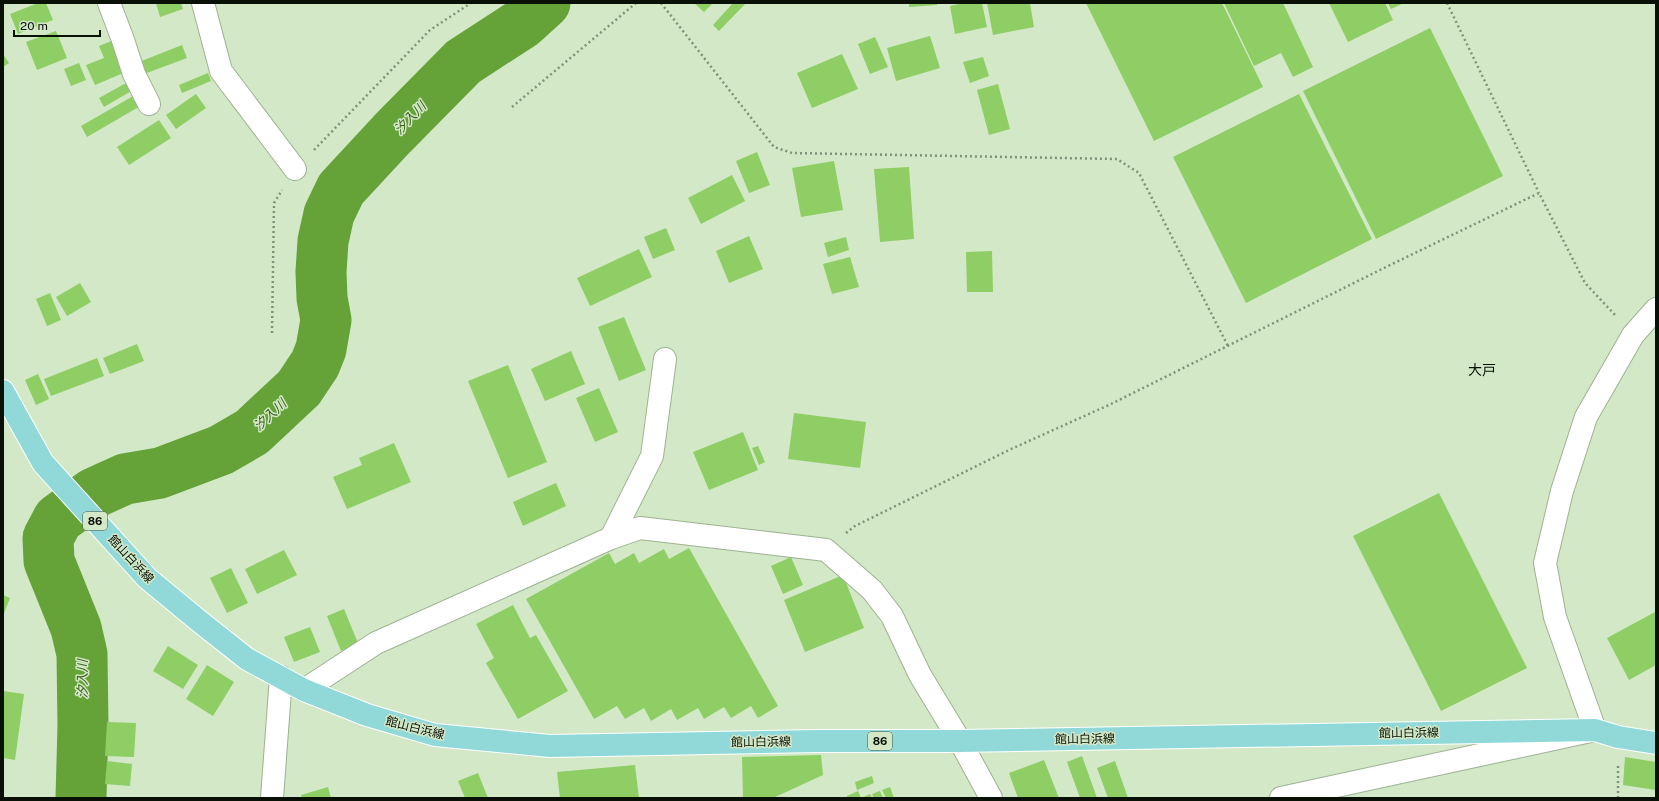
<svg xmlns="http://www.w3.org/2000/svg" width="1659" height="801" font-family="'Public Sans','Noto Sans JP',sans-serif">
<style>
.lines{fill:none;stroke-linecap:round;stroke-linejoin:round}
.river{stroke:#65a338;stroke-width:51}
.building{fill:#8ece64}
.minor-casing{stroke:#9db292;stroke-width:24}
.major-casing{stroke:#fff;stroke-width:24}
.path{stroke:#819179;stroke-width:2.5;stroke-dasharray:2 3;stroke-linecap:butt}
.minor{stroke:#fff;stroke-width:22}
.major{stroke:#91d9d9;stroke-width:22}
.labels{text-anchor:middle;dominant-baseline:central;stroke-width:3;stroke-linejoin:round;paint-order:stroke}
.shield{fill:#d3e8c7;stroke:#46513f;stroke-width:1}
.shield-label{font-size:11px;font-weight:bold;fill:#091005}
.street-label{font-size:12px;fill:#091005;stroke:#d3e8c7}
.water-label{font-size:13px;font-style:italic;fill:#39611a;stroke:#d3e8c7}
.quarter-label{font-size:14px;fill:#091005;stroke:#d3e8c7}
</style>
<rect width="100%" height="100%" fill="#d3e8c7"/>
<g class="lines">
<path class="river" d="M81 798 83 726 82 654 76 628 49 561 48 538 58 519 94 493 125 479 160 473 221 450 252 432 299 388 315 364 321 349 326 320 322 298 321 272 323 241 329 214 341 189 392 134 463 62 523 23 545 3"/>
</g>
<path class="building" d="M38 3H46L53 20 18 34 10 14Z
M156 3H181L183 9 160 17Z
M694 3H713L704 12Z
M733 3H746L719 31 713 25Z
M909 3H937V5L909 7Z
M963 3H982L987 27 955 34 950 6Z
M987 3H1030L1034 27 993 35Z
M1086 3H1222L1263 87 1154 141Z
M1224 3H1283L1313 67 1293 77 1281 53 1254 66Z
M1329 3H1385L1393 20 1348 42Z
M1388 3H1404L1391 9Z
M1430 28 1503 176 1376 239 1303 91Z
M56 31 67 58 37 70 26 42Z
M930 36 940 68 896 81 887 48Z
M875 37 888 67 870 74 858 44Z
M114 40 128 71 95 85 86 65 104 58 99 46Z
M182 45 187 58 144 74 139 62Z
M3 54 9 63 3 67Z
M842 54 858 89 812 108 797 73Z
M983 57 989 76 970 83 963 62Z
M79 63 86 80 71 86 64 69Z
M208 73 211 81 182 93 179 85Z
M128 82 133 90 104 107 99 98Z
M998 84 1010 129 989 135 977 90Z
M196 94 206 108 176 129 166 115Z
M1299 94 1372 239 1246 303 1173 157Z
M135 95 142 105 87 137 81 126Z
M159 120 171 138 129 165 117 147Z
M757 152 770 185 749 193 736 161Z
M834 161 843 210 801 217 792 168Z
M909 167 914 239 880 242 874 169Z
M732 175 745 201 701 224 688 198Z
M666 228 675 250 653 259 644 237Z
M749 236 763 269 729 283 716 251Z
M846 237 849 250 828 257 824 243Z
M639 249 652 277 590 306 577 278Z
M992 251 993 292H967L966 252Z
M850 257 859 287 832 294 823 264Z
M80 283 91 302 67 316 56 297Z
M50 293 61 320 47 326 36 299Z
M624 317 646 370 619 381 598 327Z
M137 344 144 361 110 374 103 358Z
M571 351 585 384 545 401 531 369Z
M97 358 104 376 51 396 44 379Z
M508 365 547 462 508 478 468 381Z
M38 374 49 399 36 405 25 380Z
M599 388 618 432 595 442 576 398Z
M794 413 866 422 860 468 788 459Z
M743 432 758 470 709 490 693 452Z
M394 443 411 482 347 509 333 477 362 465 359 458Z
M758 446 765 462 759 465 752 448Z
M556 483 566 506 523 526 513 502Z
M1439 493 1527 668 1441 711 1353 536Z
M689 548 778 706 758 718 751 706 731 718 724 707 704 719 698 708 677 720 671 709 651 721 644 708 625 719 617 706 594 719 526 599 609 553 615 564 634 553 639 563 664 549 669 559Z
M284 550 297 575 257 594 245 569Z
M791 557 803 585 783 594 771 566Z
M231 568 248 603 227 613 210 578Z
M843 575 864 628 805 652 784 600Z
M3 595 10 598 3 616Z
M513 605 530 638 536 635 568 691 518 719 486 663 494 658 476 624Z
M344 609 358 643 341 651 327 616Z
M1655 612 1656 665 1629 680 1607 638Z
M310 627 320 652 294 662 284 637Z
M168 646 198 665 183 689 153 671Z
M207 665 234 682 213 716 186 699Z
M3 691 24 694 15 760 3 758Z
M107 722 136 723 134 757 105 756Z
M821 755 823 775 773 798H743L742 757Z
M1082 756 1097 798H1080L1067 762Z
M1625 757 1656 762V790L1623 785Z
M1044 760 1059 798H1018L1009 773Z
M107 761 132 764 130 786 105 784Z
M1115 761 1128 798H1108L1097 768Z
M635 765 639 798H560L557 772Z
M478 773 488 798H465L458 781Z
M872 776 874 783 857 790 855 782Z
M328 787 331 798H302L301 795Z
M890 787 894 798H886L882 790Z
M858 791 861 798 870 794 872 798H847V796Z
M880 791 883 798H874L872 794Z"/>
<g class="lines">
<defs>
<path id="minor" d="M109 3 123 40 134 74 149 104
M203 3 221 71 295 169
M611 538 652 456 665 359
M304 690 376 643 611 538 640 528 826 550 872 590 892 616 920 675 960 741 991 798
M272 798 281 677
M1281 798 1595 730 1555 617 1545 563 1562 491 1586 417 1633 335 1656 309"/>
<path id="major" d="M3 391 43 463 147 578 199 621 247 659 304 690 367 715 435 735 550 746 818 741H960L1595 730 1618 737 1656 743"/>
</defs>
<use href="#minor" class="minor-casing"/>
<use href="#major" class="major-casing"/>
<path class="path" d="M661 3 774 147 792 153 1117 159 1139 173 1228 346
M1447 3 1539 193
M512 107 636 3
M314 150 430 30 471 3
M272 333 274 203 282 190
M846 533 855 526 1009 450 1111 404 1388 266 1539 193 1585 283 1616 316
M1618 798V764"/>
<use href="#minor" class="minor"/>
<use href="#major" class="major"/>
</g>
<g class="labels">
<g class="shield">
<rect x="83" y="512" width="24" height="18" rx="3"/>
<rect x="868" y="732" width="24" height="18" rx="3"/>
</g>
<g class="shield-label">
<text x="95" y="521">86</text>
<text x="880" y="741">86</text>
</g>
<g class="street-label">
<text transform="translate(131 559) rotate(47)">館山白浜線</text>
<text transform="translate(415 728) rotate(14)">館山白浜線</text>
<text transform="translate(1409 733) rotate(-1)">館山白浜線</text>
<text transform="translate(1085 739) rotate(-1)">館山白浜線</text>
<text transform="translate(761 742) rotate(-1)">館山白浜線</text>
</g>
<g class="water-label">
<text transform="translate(410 118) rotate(-46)">汐入川</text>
<text transform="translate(270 415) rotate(-43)">汐入川</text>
<text transform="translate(82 679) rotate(-90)">汐入川</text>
</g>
<g class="quarter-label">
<text x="1482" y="370">大戸</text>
</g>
</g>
<rect width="1659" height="801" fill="none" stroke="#091005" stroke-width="8"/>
<path d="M14 30v6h86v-6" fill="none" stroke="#091005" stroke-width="2"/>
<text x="20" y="30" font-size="12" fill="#091005" stroke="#d3e8c7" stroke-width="3" paint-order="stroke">20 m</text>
</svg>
